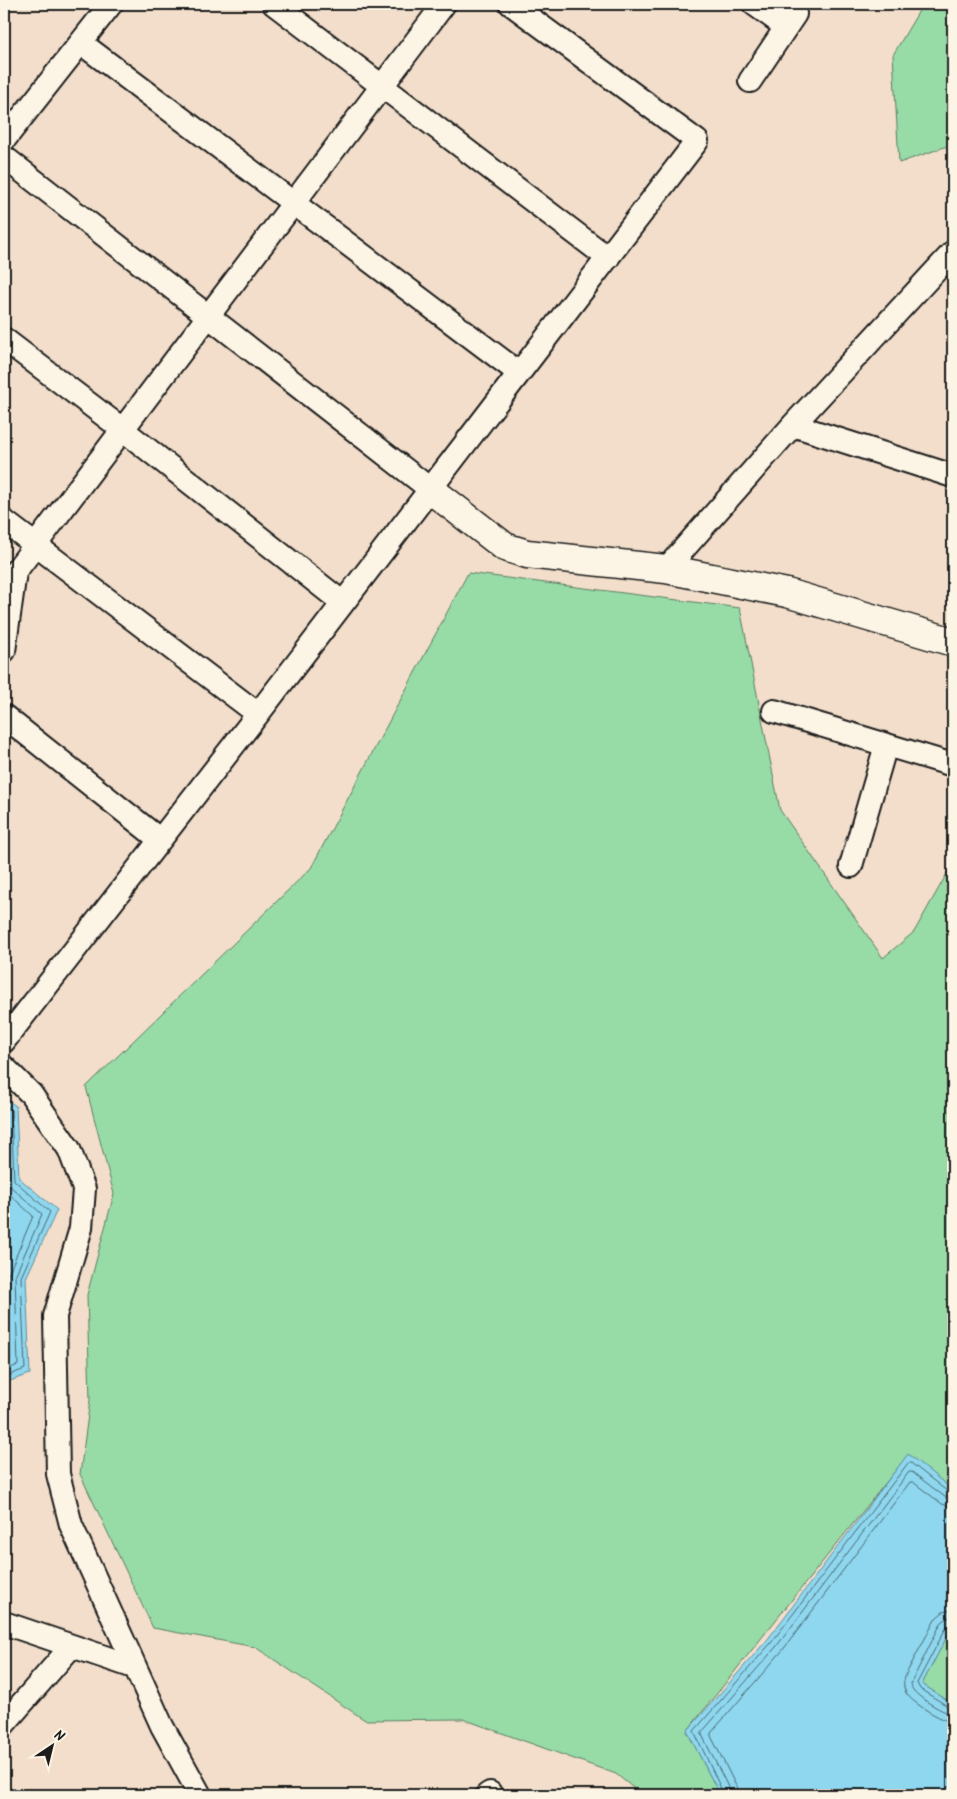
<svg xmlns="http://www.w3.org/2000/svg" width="957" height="1799" font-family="Kalam,sans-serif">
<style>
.green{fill:#97dba7;stroke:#5a7c62}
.water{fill:#8ed7ef;stroke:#608c9b}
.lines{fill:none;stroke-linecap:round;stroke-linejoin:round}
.shore{stroke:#4a6770;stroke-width:1}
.minor-casing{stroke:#1c1c1c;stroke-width:26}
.tertiary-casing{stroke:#1c1c1c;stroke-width:31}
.minor{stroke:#fcf5e5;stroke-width:22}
.tertiary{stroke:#fcf5e5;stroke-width:28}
</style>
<rect width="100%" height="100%" fill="#f2deca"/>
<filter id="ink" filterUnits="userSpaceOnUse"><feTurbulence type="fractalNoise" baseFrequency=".02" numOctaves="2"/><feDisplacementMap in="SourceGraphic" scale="10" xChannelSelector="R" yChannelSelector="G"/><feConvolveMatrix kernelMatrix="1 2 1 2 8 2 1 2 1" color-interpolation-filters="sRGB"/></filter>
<g filter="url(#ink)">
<path class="green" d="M923 4H953V144L899 163 893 55Z
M468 573 740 608 780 810 883 958 914 932 953 863V1490L908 1455 687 1731 720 1795H642L616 1774 463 1719 365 1720 255 1647 153 1628 80 1474 90 1400 87 1295 114 1194 86 1087 311 868Z
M953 1625V1704L922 1684Z"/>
<path class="water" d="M4 1098 16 1106 19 1178 57 1210 26 1278 30 1374 4 1383Z
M908 1454 953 1490V1625L922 1684 953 1704V1795H720L687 1731 767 1640Z"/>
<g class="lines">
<path class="shore" d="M4 1104 11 1110 14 1180 50 1212 21 1277 25 1369 4 1377
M4 1111 8 1182 11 1187 42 1214 15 1276 18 1365 4 1371
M4 1189 33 1216 8 1275 10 1359 4 1363
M953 1610 943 1612 936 1618 906 1674C903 1681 903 1687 906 1693 912 1703 942 1721 953 1722
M953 1617 947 1618 941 1623 911 1683C912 1687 911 1688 914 1691 919 1698 945 1714 953 1714
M953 1624 947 1626 917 1683 920 1689 949 1707 953 1708
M724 1795 694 1731 771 1643 908 1463H911L948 1492 953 1493
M730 1795 729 1789 702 1735V1732L776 1647 909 1472H912L945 1497 953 1499
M738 1795 736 1786 711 1736V1733L782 1651 910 1482H913L942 1504 953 1507"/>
<defs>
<path id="minor" d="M274 4 608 258
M754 4 786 27
M81 43 519 373
M750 81 795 14 792 4
M4 140 111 4
M4 157 430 489
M4 339 122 429 343 603
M793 425 953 476
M4 521 258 714
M666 569 793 425 953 252
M4 651 15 572 444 4
M774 711 953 765
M4 716 159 839
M851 866 886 745
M4 1041 258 714 697 141 511 4
M4 1067 31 1094 69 1149 84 1189 81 1228 55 1316 58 1474 71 1525 162 1726 200 1795
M4 1623 134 1667
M4 1724 71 1647
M487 1795 490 1793"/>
<path id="tertiary" d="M430 489 505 547 527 554 666 569 787 593 953 642"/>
</defs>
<use href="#minor" class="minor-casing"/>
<use href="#tertiary" class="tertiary-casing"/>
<use href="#minor" class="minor"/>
<use href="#tertiary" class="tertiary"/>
</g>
</g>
<rect width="957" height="1799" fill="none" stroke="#fcf5e5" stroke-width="20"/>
<rect x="10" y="10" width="937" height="1779" fill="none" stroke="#1c1c1c" stroke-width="2" filter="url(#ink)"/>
<g transform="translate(52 1746) rotate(35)" stroke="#fcf5e5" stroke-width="4" paint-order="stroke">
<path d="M0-4L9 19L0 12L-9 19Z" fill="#1c1c1c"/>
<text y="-8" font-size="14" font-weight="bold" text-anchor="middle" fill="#1c1c1c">N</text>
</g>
</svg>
